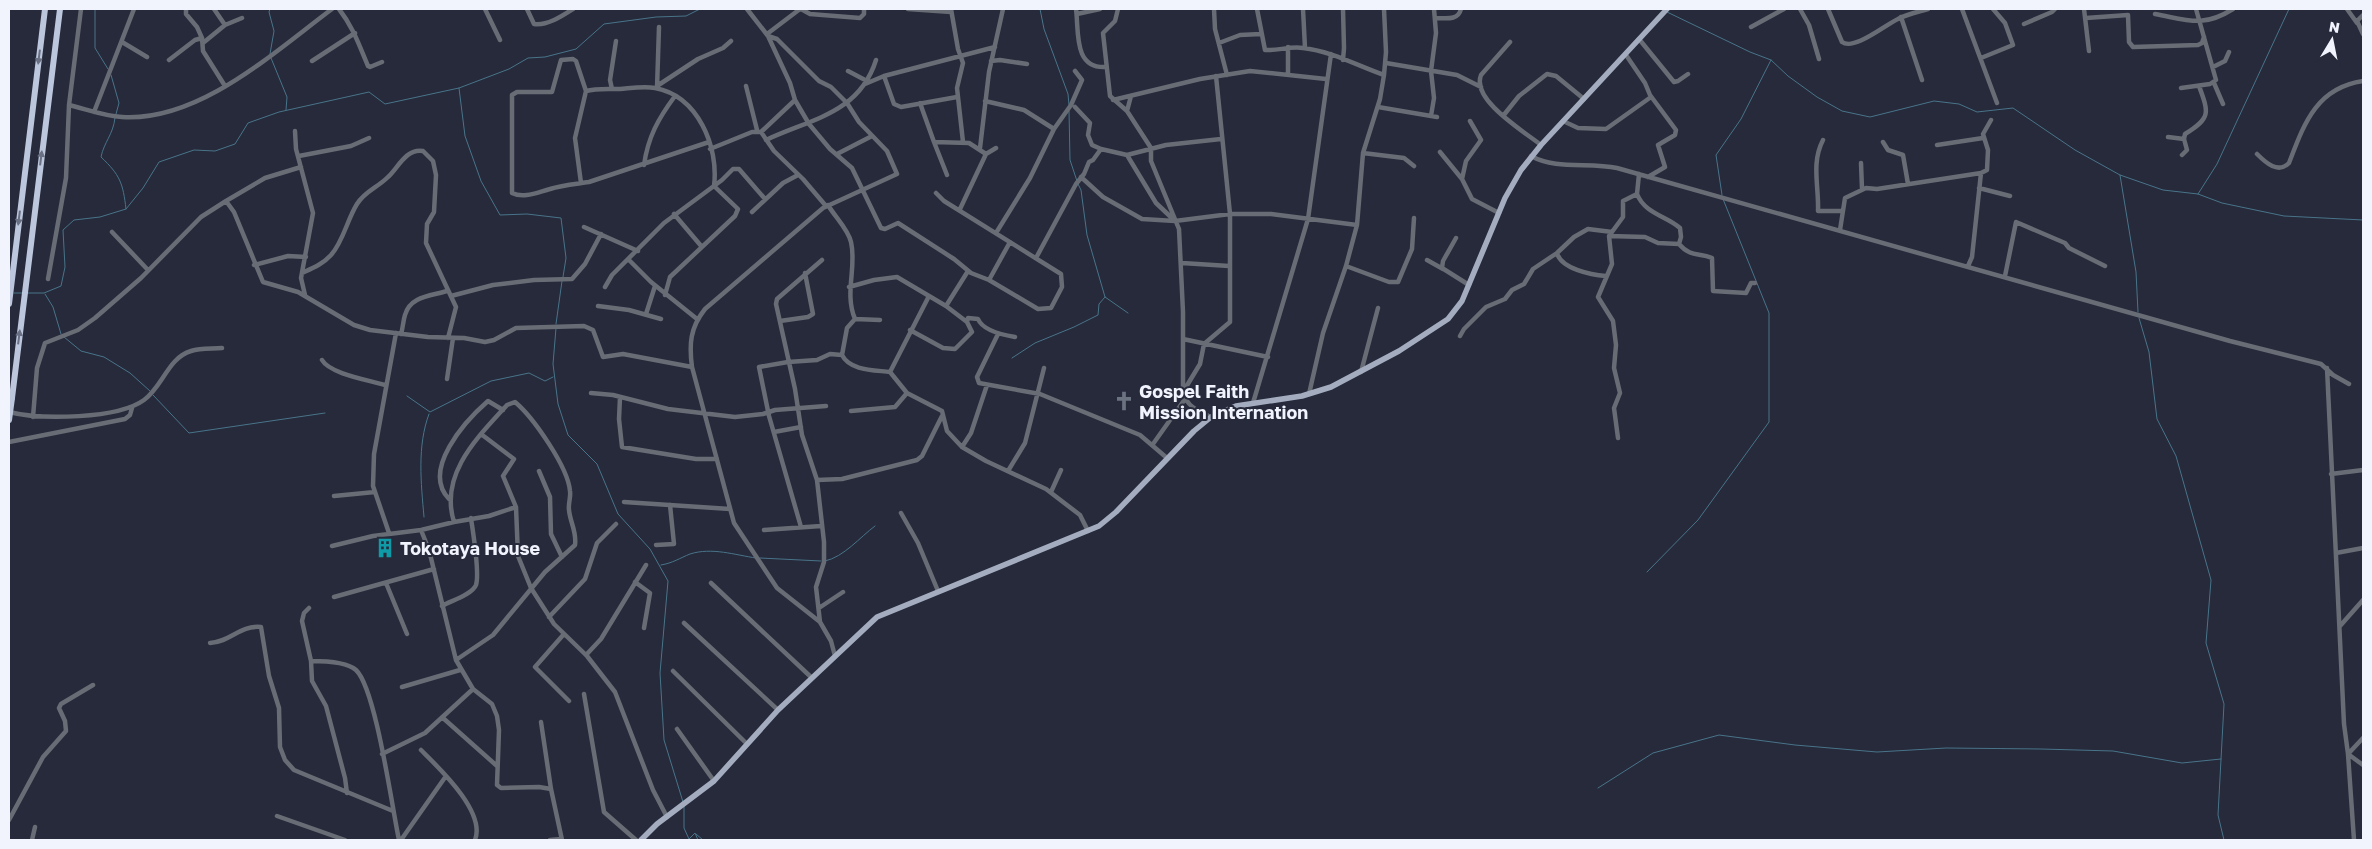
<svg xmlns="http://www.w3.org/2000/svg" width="2372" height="849" font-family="'Golos Text',sans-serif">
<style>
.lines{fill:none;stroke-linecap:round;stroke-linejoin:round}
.stream{stroke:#497489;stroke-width:1}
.minor{stroke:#686c75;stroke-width:4.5}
.major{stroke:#a4adbf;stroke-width:5.5}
.highway{stroke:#bcc7dd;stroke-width:6}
.highway-bridge{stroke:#bcc7dd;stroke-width:6}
.oneway{fill:#6a7184}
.labels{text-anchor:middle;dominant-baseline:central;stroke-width:4;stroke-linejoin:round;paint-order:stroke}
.poi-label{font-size:18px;font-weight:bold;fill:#f1f3fd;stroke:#262a3b;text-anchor:start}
</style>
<rect width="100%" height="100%" fill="#262a3b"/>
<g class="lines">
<path class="stream" d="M95 9V48L108 69
M1040 9 1044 29 1068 94 1069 105
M1667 12 1750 52 1771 60 1788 76 1817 97 1842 111 1870 117 1934 101 1959 104 1977 112 2013 108 2075 150 2120 175 2163 190 2198 194 2222 203 2284 216 2363 220
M270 54 274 31 269 12 270 9
M271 58 287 97 286 110
M111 75 119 103 116 114
M459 88 465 136 481 181 500 215 527 214 561 218 566 258 563 277
M1069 111 1070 160 1077 181
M115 118C113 135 104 142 101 157 120 175 123 183 126 209
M2120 175 2136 272 2138 312
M1078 184 1081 190 1087 235 1105 297 1128 313
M2198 194 2217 164 2289 9
M1722 195 1716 155 1741 119 1771 60
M14 293H23
M27 293H44L61 286 65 267 63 230 74 220 100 217 126 209 143 188 159 162 194 150 215 151 235 144 248 123 279 112 369 92 385 104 459 88 509 69 528 58 545 57 576 49 604 24 656 17 686 16 700 9
M45 294 53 307 61 334
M2139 318 2149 352 2157 419 2176 456 2211 580 2206 643 2224 704 2218 815 2224 840
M556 324 562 281
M556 328 553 364 558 404 568 435 597 464 618 514 650 549 668 581 660 673 664 740 683 802
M64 337 81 351 104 357 130 373 150 391
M1012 358 1035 343 1074 327 1098 315 1099 304 1105 297
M153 395 189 433 325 413
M407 396 430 412 491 381 529 373 545 381 553 377
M424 517C421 483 417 446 429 414
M760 558 821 561
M825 561C844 557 860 537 875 526
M661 565C673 563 680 558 690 554 712 547 735 555 756 558
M1647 572 1698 520 1769 422V313L1723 199
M1598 788 1653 753 1719 735 1795 745 1877 752 1946 748 2041 749 2113 751 2182 763 2221 759
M684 806V828L689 839 695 833 698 840
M696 834 703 840"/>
<path class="minor" d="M186 9V14L197 27 202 38 203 51 225 86
M214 9 225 25
M339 9C353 27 359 45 368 66L370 67 382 62
M485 9 500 40
M527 9 534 24C547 26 562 16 573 9
M747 9 768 36 790 83 795 100 809 124 830 149 852 168 881 228 885 229 898 223 954 259 971 273 989 280 1038 309 1051 308 1062 287 1061 274 944 201 936 193
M801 9 810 14 860 18 864 14V9
M908 9 951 12
M951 9 958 49 963 63 957 88 963 142
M1076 9C1079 31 1073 69 1106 67
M1118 9 1115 21 1103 33 1110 96 1127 111 1151 148V161L1179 229 1183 312V392C1187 407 1198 411 1211 417
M1214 9 1215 29 1227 75
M1257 9 1265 50C1277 51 1290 46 1303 48 1331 51 1358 66 1384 75
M1303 9 1305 48
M1343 9 1344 48 1343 60
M1800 9 1809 25 1819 59
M1828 9 1842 42C1854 51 1885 25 1898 19 1907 14 1918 12 1928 9
M1962 9 1997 103
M2084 9 2089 51
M2347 9 2357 23
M1077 14 1100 9
M2155 14C2188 20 2203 28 2233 9
M2363 15 2357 21 2363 34
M1901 17 1922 80
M1435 18C1446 18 1458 21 1461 9
M2086 18 2128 15 2129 42 2133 47 2198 45 2202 43 2204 37
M2024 24 2052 12 2055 9
M1751 27 1784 9
M767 34 800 9
M1639 39 1674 82 1678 81 1688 74
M122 42 147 57
M1510 42 1481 75C1471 100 1525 132 1541 145
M203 43 225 25 242 18
M1219 43 1240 35 1261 34
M1288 47V74
M1626 55 1645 83 1650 95 1676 130 1675 135 1658 145 1665 167 1648 177
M1981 58 2013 45 2005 23 1993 9
M169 60 195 40 202 38
M312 61 355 33
M991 61 1000 60 1027 64
M1386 63 1457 75 1481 87
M2213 67 2225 61 2229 52
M848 71 867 81
M884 76 995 47
M2214 83 2223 104
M865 84 884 76 894 104 901 107 957 97
M657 86 698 59 723 48 731 41
M746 86 757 130
M657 88 659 27
M2181 88 2210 84 2216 80 2196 9
M612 89 610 80 616 41
M586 91C596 88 609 89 620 89 632 88 644 86 655 88 698 96 719 147 714 186L738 209 735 216 670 277 665 295
M1113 100 1200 79 1250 71 1326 79
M985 101 1024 110 1054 129
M920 103 934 142 969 143 986 154 996 148
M69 105C86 109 104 116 122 117 199 122 274 52 332 9
M1075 107 1090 123 1088 135 1092 145 1101 149
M1378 107 1437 117
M1127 111 1131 96
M94 112 134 9
M1431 116 1434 98 1431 71 1436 33 1434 9
M1503 116 1519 96 1547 74 1556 76 1584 99
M1563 121 1578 128 1606 129 1651 97
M295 131 296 149 313 213 301 278 305 295
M761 132 774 151 803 179 826 206
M2168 137 2184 139
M766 140C810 119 859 114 876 60
M1823 140C1811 163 1819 186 1818 211H1841
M934 142 947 175
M1883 142 1888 150 1903 155 1908 184
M1937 145 1983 138
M980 148 989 72 1003 9
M710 149 752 132H761L795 100
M1440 152 1462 179 1472 199 1499 213
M1363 153 1404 158 1414 166
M837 154 872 136
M2257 154C2266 163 2278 174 2289 163 2304 124 2316 88 2363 81
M1127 155 1156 203 1174 220
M2182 155 2187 150 2184 139 2185 134C2211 118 2209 113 2199 86
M299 156 351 146 369 138
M1531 156C1556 170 1589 162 1617 168L2230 341 2321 364 2333 375 2349 384
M1861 163 1862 189
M644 165C648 137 658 119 675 96
M1081 177 1103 197 1142 219 1175 221 1230 214H1271L1357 225
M1462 179 1466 161 1481 140 1470 121
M581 183 575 138 586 91 576 61 573 59 561 60 552 92H517L512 95V193C524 199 538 192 550 189 562 185 576 184 589 182L709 142
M1979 188 2010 196
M1637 194C1645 214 1667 216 1680 228L1681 237 1679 244C1691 258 1699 252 1712 258L1713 291 1746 293 1751 283H1755
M226 201 265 178 301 167
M828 205C835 217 848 229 851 242 857 267 844 293 855 319L880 320
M960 209 986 154
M752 212 783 183 798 175
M674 214 702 247
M584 227 638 251
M1840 230 1845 198 1866 188 1877 189 1981 173 1987 170 1988 150 1983 134 1991 120
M112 232 148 270
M996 233 1030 178 1054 129 1071 105 1082 80 1075 71
M1609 236 1645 237 1658 243 1679 244
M1456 238 1443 261 1442 268 1469 285
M1557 253C1561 269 1592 275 1606 276
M1036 258 1076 184 1084 174 1089 162 1093 160 1101 149 1127 155 1166 145 1221 139
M629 260 651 282 697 319
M1427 260 1443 269
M1182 263 1229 266
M254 265 288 256 306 257
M1346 266 1389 282H1398L1412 249 1414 218
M1968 266 1972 257 1981 173
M302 273C313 268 323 264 331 255 343 242 347 220 357 204 365 191 377 188 388 177 398 168 406 148 423 151L433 161 436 175 434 212 427 224 426 243 456 307 448 338
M2005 276 2016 222 2065 243 2069 248 2105 266
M48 279 66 178 69 105 81 9
M989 280 1010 242
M605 287 612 275 664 223 722 180 733 169H739L765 199
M849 287 874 280 897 277 946 306 968 271
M451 296 493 285 534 280 572 279 585 264 601 234
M598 306 629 310 661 319
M646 314 655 286
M780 321 808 317 813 314 805 273
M967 322 968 318 978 319C983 331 1003 335 1015 337
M910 330 943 348 955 349 972 332 967 322 946 306
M401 334C403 328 403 321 405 315 410 296 431 296 447 291
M998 334 977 377 979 383 1040 394 1140 435 1167 458
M1460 336 1464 329 1486 307 1505 299 1512 290 1524 284 1533 269 1557 253 1574 237 1588 229 1612 232
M1183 339 1268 357
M842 355 847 328 855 319
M322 360C330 374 369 380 385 385
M692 367C689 344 690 328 705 309L823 208 897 174 887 151 859 122 847 103 831 87 819 81 777 39 768 36
M2327 368 2344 724 2348 754 2354 840
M890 372 929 296
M1361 372 1378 308
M447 379 453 338
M1183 392 1200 364 1204 344 1230 322V214L1216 76
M591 393 613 395 668 409 735 417 763 414 775 410 826 406
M1309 394 1323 333 1346 266 1357 225 1363 153 1380 99 1384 75 1386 52 1384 9
M620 397 619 419 622 447 696 459H717
M1253 403 1308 219 1331 54
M851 411 895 407 907 393
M9 412C41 420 118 419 144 400 163 386 168 358 191 351 201 348 212 349 222 348
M33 417 37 368 45 343 78 330 95 318 141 278 201 217 226 201 234 212 263 282 298 292 354 325 370 330 428 337 464 338 485 342 494 340 516 328 584 326 593 330 603 357 623 354 692 367 734 523 777 588 820 622 831 641 835 656
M774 432 801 427
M481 434 514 459 503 476 516 507 518 556 531 588 554 624 587 656 615 692 653 790 667 817
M1618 438 1614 408 1620 393 1614 368 1616 345 1613 321 1598 297 1612 264 1609 236 1623 217V201L1637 194 1639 174
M9 442 125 419 130 415 132 408
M1153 444 1185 399
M962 447 971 433 987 385
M539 471 550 497 551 534 562 557
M1008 471 1025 443 1044 368
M2331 474 2363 470
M817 480 842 479 917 460 922 456 942 416
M1051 492 1061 470
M334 496 375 492
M449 499C421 470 465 421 488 401L503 410
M624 502 730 509
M901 513 918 543 938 591
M454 522C439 474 478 437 507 405L515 402C533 417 568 467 570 491 571 497 568 504 569 510 570 522 577 532 575 545L545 572 493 635 456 660
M801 527 769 416 759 367 788 362 817 360 830 354 842 355C850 371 875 370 890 372L907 393 942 411 947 431 962 447 986 461 1046 489 1080 515 1088 531
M421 530 429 550 456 660 473 689 492 704 497 716 499 730 497 785 501 788 539 787 551 789
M764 530 821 526
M389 533 373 486 374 454 396 333
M656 545 674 544 670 505
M332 546 373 536 421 530 454 522 489 516 516 507
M2336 553 2363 548
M635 582 650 593 644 628
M386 583 407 634
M711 583 812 678
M334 597 434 569
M442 606C450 601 472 595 476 585 480 573 473 533 471 518
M309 608 304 613 302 621 311 661 312 681 326 706 345 778 347 793
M819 608 843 592
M549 617 585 579 597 543 616 524
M820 622 816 587 824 562V542L817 480 802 435 795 389 776 304 777 299 822 260
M684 623 778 710
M2340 626 2363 600
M564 634 535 667 569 701
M210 643C231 642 239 625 261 627L269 676 279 708 280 747 285 760 294 770 393 811
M586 655 601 639 646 565
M311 661C323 661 347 662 356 670 376 689 392 808 399 840
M673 671 747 744
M402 687 460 670
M584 694 604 812 636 840
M443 718 497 766
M541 722 551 789 562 840
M677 729 714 781
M2363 738 2348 754 2363 765
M421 750C440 769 486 812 475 840
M382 754 425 733 473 689
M277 816 345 840
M9 820 43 757 66 731 65 721 59 708 61 704 93 685
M32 840 35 827
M401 840 446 776
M550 840 561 839"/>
<path class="major" d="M641 840 657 824 714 781 778 710 877 617 1099 526 1116 512 1194 431 1211 417 1236 406 1302 396 1331 387 1399 351 1448 319 1462 301 1505 198 1521 170 1541 145 1667 9"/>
<path class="highway" d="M9 304 45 9
M12 398 60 9"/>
<path class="highway-bridge" d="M9 420 12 398"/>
</g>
<defs><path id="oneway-solid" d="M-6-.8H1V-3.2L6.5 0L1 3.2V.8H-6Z" transform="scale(1.25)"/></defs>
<g class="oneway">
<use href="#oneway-solid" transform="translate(39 57) rotate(97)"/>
<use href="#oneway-solid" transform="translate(41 158) rotate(-83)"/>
<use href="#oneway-solid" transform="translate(19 218) rotate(97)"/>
<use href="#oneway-solid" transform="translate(19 337) rotate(-83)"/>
</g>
<defs>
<symbol id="church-bare" viewBox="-9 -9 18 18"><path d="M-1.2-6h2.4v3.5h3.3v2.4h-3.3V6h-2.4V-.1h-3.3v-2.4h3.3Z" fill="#6b7280" stroke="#262a3b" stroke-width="2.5" paint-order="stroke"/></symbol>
<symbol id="building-bare" viewBox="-9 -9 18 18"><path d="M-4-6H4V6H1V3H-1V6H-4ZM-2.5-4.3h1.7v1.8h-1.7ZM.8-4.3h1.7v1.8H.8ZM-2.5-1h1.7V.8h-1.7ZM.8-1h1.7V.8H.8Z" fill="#0f9aa8" stroke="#262a3b" stroke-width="2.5" paint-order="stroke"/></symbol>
</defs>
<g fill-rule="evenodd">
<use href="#church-bare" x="1110" y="387" width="28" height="28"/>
<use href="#building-bare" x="371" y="534" width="28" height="28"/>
</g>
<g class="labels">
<g class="poi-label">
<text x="1139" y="391">Gospel Faith<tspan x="1139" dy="21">Mission Internation</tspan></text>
<text x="400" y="548">Tokotaya House</text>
</g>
</g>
<rect width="2372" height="849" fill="none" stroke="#f1f3fd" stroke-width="20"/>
<g transform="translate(2332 40) rotate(10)" stroke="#262a3b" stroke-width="4" paint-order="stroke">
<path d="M0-4L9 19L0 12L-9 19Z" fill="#f1f3fd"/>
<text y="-8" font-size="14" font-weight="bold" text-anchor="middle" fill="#f1f3fd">N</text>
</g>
</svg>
